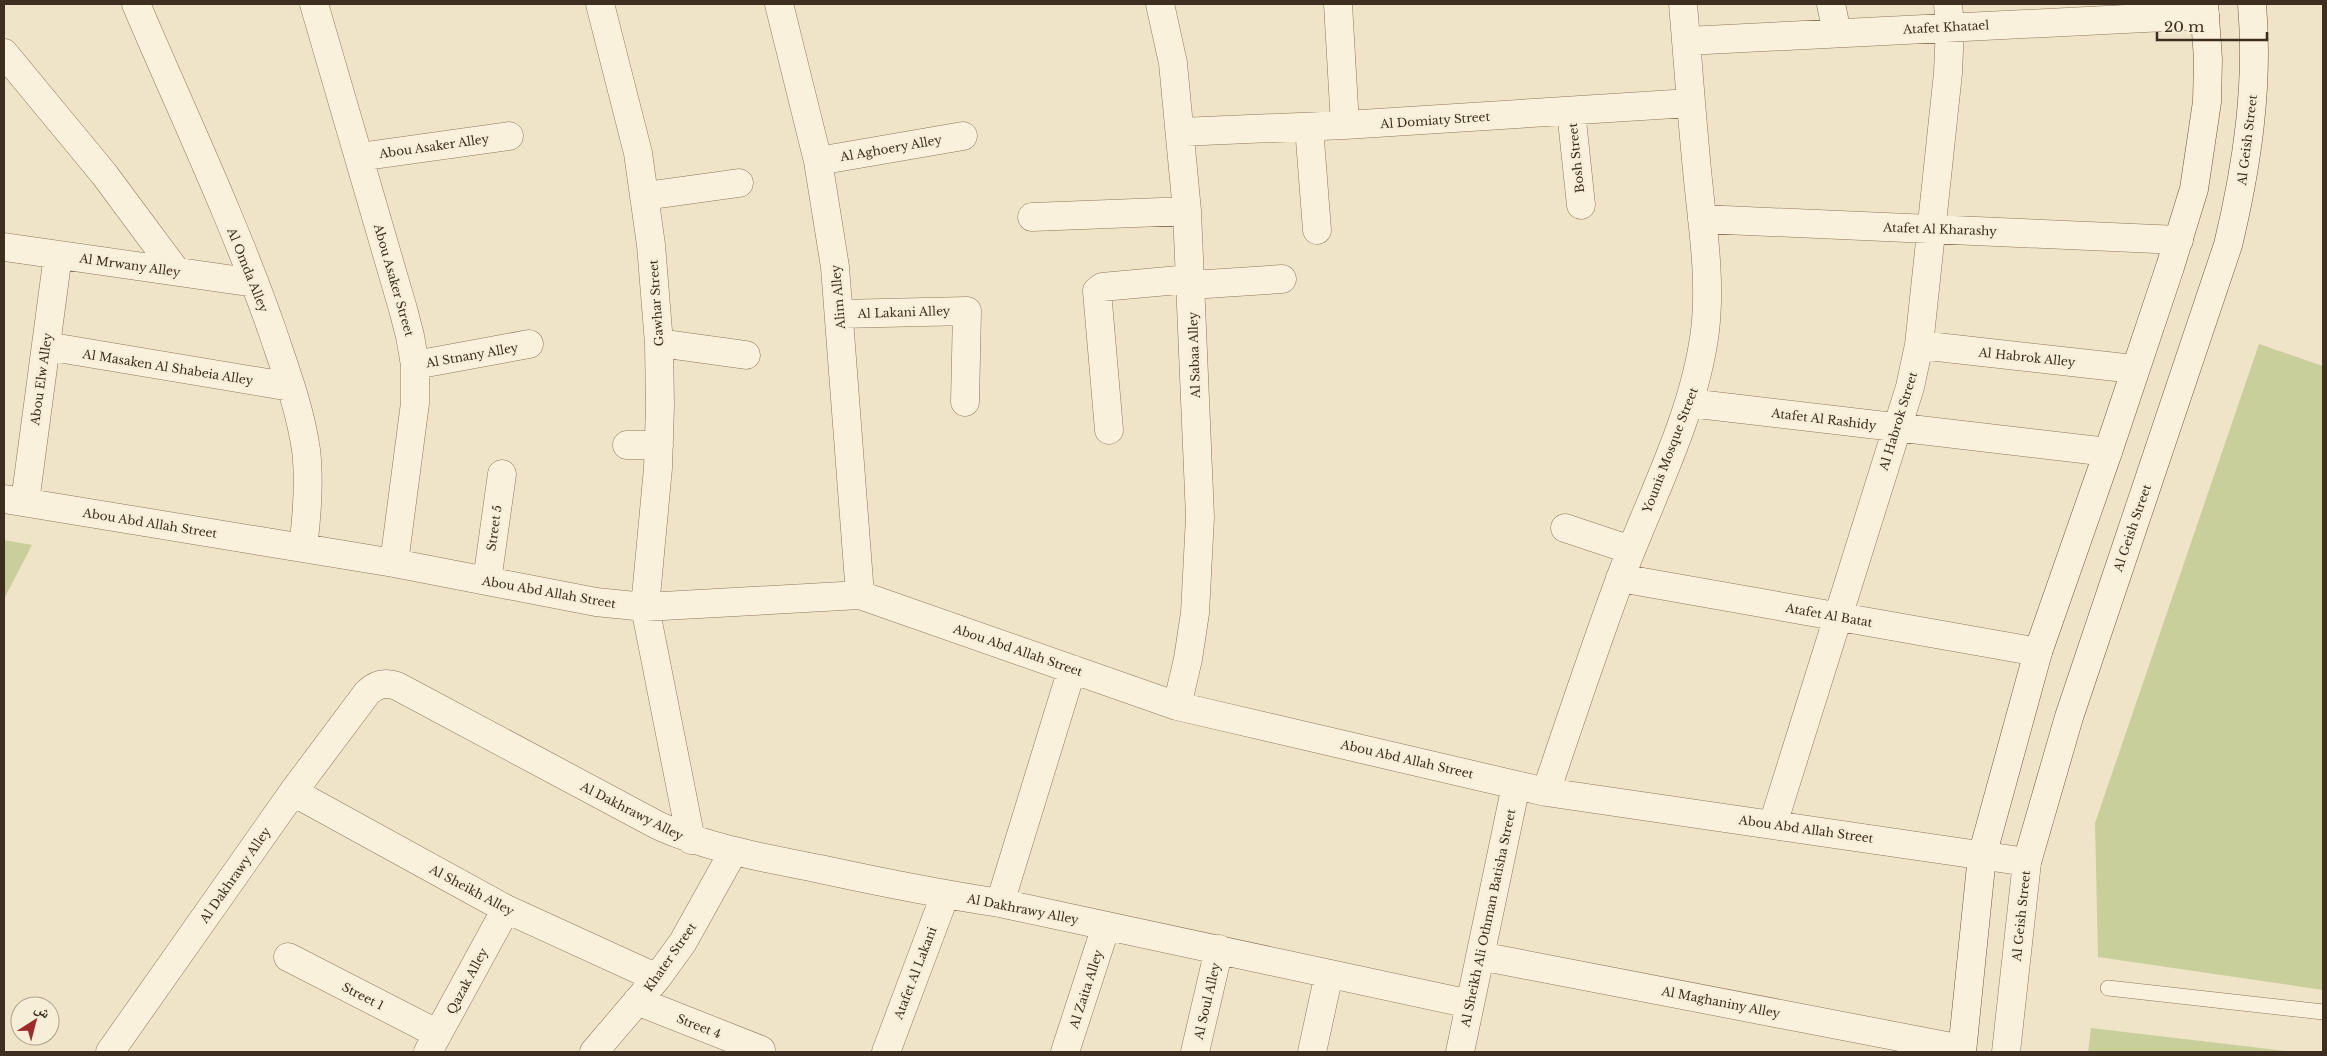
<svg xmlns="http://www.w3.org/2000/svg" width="2327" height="1056" font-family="'Libre Baskerville','Noto Naskh Arabic',serif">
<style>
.green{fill:#c9cf9b}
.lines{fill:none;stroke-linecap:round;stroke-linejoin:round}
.lane-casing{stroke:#8d765c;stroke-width:16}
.street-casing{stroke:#8d765c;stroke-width:29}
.secondary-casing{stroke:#6f573f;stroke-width:29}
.lane{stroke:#faf1dc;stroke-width:15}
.street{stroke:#faf1dc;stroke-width:28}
.secondary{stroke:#faf1dc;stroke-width:28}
.labels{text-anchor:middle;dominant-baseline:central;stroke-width:5;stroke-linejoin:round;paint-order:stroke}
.street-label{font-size:12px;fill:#3d2e20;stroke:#f7eed8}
</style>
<rect width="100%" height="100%" fill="#f0e4c8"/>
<path class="green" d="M2259 344 2323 366V990L2098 957 2095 823Z
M4 540 32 545 4 599Z
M2091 1028 2294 1052H2088Z"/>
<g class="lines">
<defs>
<path id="lane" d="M2108 988 2323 1012"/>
<path id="street" d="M136 4C182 112 233 219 272 330 285 369 300 408 306 450 310 483 307 516 303 548
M314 4 403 309 410 336 415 365V403L394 563
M600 4 638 153 651 245 659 343 660 406 658 468 645 607 691 840
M779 4 818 161 835 267 860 595
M1160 4 1173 63 1187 211 1200 517 1195 613 1188 659 1177 706
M1338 4 1345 125
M1831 4 1837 33
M1686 41 2205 15
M4 53 104 174 176 271
M1571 111 1581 205
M1309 127 1317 230
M1180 132 1345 125 1690 103
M359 157 509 136
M818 161 963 136
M645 196 739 183
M1032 217 1187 211
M1702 219 2179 240
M4 247 255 283
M1191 285 1282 279
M840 314 967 311 965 402
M659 343 746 355
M1919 345 2134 369
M46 346 291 387
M415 365 529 344
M1689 403 2108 452
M1109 430 1097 291 1102 287 1190 279
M627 445H659
M4 499 394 563 596 602 645 607 860 595 1177 706 1546 792 2027 862 2006 1052
M25 502 58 255
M1565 528 1631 550
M1620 578 2038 652
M487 581 502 474
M293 792 506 909 657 978
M1546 792C1570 721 1594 649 1620 579 1650 498 1694 417 1705 331 1711 280 1703 230 1698 180 1692 121 1688 62 1683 4
M1773 824 1910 387 1919 345 1948 73 1950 27 1948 4
M1000 903 1072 669
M1480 956 1962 1049
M288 957 438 1034
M637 1001 761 1050
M110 1052 293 792 367 693C376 684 385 682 397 686L659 826C711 849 765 858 820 869 880 882 940 894 1000 903L1470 1004
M428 1052 506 909
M594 1052 657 978 683 942 733 852
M886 1052 945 895
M1065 1052 1106 926
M1195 1052 1219 949
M1312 1052 1329 974
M1460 1052 1516 785"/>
<path id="secondary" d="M2027 862 2069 717 2228 245C2247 166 2259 86 2252 4
M1962 1052 1982 856 2038 652 2108 452 2170 267 2194 189 2207 102 2208 59 2204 4"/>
</defs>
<use href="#lane" class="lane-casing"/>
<use href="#street" class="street-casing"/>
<use href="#secondary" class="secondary-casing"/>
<use href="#lane" class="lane"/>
<use href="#street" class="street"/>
<use href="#secondary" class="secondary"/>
</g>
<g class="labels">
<g class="street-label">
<text transform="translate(1946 27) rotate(-3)">Atafet Khatael</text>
<text transform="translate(1435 120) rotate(-4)">Al Domiaty Street</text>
<text transform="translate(2247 140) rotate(-83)">Al Geish Street</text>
<text transform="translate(434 146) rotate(-8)">Abou Asaker Alley</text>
<text transform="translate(891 148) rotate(-10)">Al Aghoery Alley</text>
<text transform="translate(1576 158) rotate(-96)">Bosh Street</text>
<text transform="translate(1940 229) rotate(2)">Atafet Al Kharashy</text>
<text transform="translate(130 265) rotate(8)">Al Mrwany Alley</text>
<text transform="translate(248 270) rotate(68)">Al Omda Alley</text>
<text transform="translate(394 280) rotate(74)">Abou Asaker Street</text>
<text transform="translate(838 297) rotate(-95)">Alim Alley</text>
<text transform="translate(656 303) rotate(-94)">Gawhar Street</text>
<text transform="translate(904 312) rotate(-2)">Al Lakani Alley</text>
<text transform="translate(472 355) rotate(-10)">Al Stnany Alley</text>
<text transform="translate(1194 355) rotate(-92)">Al Sabaa Alley</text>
<text transform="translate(2027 357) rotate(6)">Al Habrok Alley</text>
<text transform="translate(168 367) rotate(9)">Al Masaken Al Shabeia Alley</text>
<text transform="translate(41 379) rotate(-82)">Abou Elw Alley</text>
<text transform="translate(1824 419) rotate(7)">Atafet Al Rashidy</text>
<text transform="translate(1898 421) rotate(-73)">Al Habrok Street</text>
<text transform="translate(1670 450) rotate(-69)">Younis Mosque Street</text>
<text transform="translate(150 523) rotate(9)">Abou Abd Allah Street</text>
<text transform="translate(494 528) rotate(-82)">Street 5</text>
<text transform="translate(2132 528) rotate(-71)">Al Geish Street</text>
<text transform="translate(549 592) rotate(10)">Abou Abd Allah Street</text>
<text transform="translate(1829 615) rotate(10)">Atafet Al Batat</text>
<text transform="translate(1018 650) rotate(19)">Abou Abd Allah Street</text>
<text transform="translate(1407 759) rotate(13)">Abou Abd Allah Street</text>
<text transform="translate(632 811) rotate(27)">Al Dakhrawy Alley</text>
<text transform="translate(1806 829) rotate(8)">Abou Abd Allah Street</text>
<text transform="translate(235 875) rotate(-55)">Al Dakhrawy Alley</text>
<text transform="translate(472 890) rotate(28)">Al Sheikh Alley</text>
<text transform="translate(1023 909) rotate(11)">Al Dakhrawy Alley</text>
<text transform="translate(2021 916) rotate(-84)">Al Geish Street</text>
<text transform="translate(1488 918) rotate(-78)">Al Sheikh Ali Othman Batisha Street</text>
<text transform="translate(670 957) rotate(-55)">Khater Street</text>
<text transform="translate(915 973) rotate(-69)">Atafet Al Lakani</text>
<text transform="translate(467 981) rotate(-62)">Qazak Alley</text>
<text transform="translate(1086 989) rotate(-72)">Al Zaita Alley</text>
<text transform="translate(363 996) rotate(27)">Street 1</text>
<text transform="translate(1207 1001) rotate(-77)">Al Soul Alley</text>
<text transform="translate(1721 1002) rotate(11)">Al Maghaniny Alley</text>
<text transform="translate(699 1026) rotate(21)">Street 4</text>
</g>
</g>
<rect width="2327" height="1056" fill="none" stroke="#3d2e20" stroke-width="10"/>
<g transform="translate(35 1021) rotate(36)"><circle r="24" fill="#f7eed8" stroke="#ada18e"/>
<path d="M0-4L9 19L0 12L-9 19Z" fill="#9e2a2b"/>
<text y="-8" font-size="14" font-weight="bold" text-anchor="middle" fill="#3d2e20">ش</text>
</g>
<path d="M2157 32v8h110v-8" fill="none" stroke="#3d2e20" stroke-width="2.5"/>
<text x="2164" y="32" font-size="15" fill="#3d2e20" stroke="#f7eed8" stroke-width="4" paint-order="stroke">20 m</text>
</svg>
